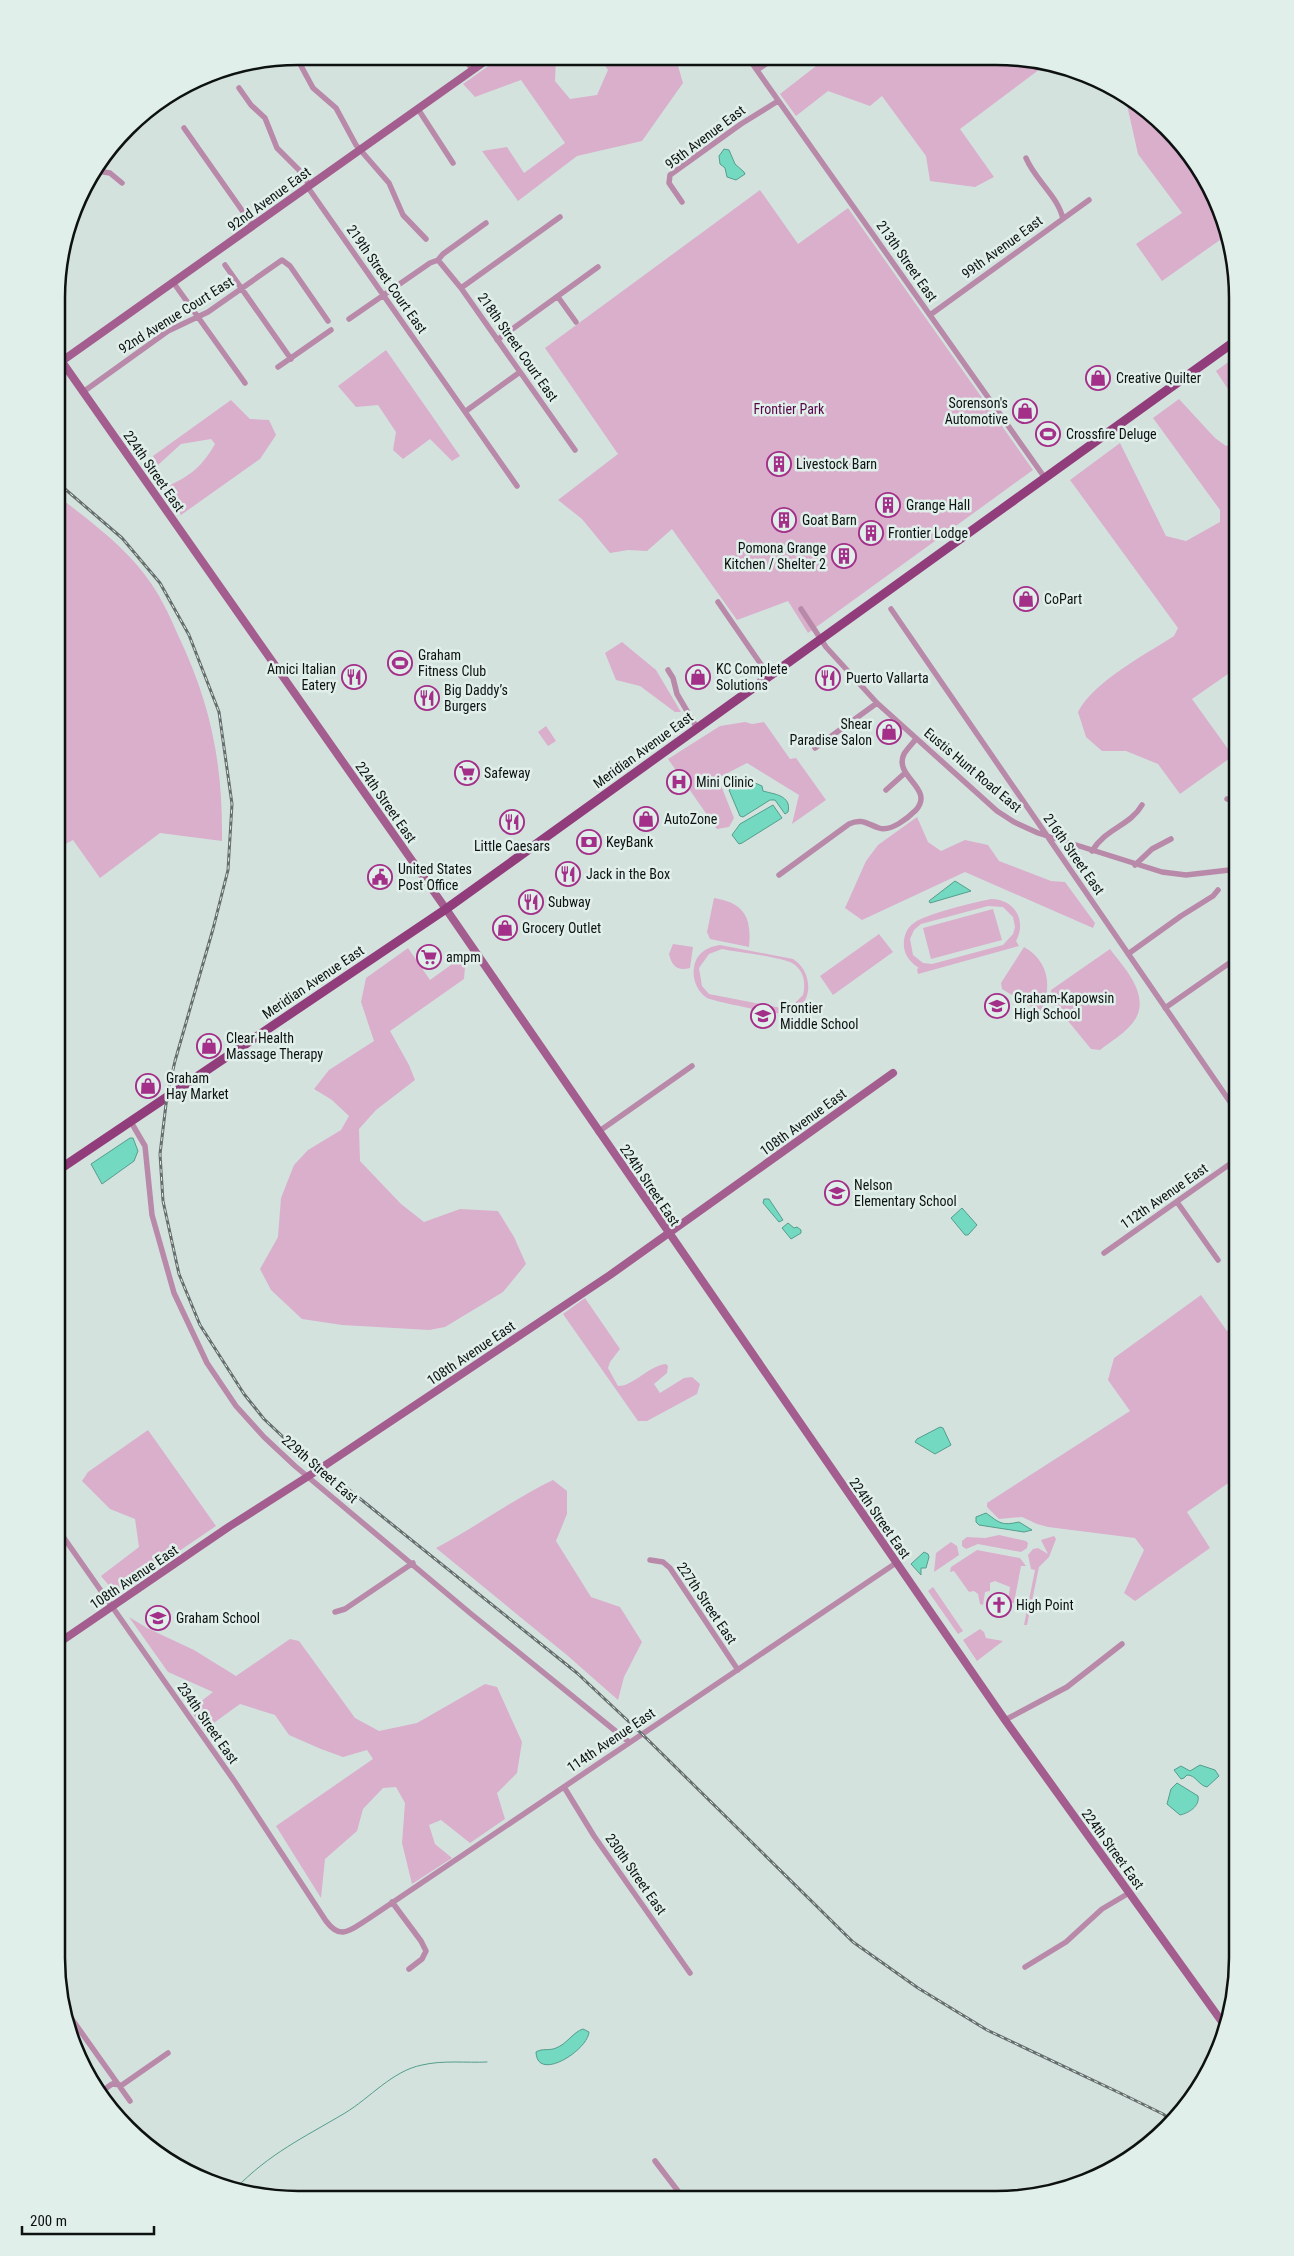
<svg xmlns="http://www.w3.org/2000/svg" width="1294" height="2256" font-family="'Roboto Condensed',sans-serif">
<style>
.green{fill:#d9afcc;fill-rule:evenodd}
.water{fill:#73d9c1;stroke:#549d8c}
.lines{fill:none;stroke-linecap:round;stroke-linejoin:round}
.stream{stroke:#549d8c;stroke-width:1}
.street{stroke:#b989a9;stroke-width:5.5}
.secondary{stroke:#a35e8f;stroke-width:8}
.primary{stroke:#913d7c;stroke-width:9}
.rail-casing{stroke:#656e6c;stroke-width:3}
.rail{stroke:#e1efeb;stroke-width:1;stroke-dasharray:4;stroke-linecap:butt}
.labels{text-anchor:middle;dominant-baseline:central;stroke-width:5;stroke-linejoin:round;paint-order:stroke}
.street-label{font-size:14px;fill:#0d1211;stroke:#e1efeb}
.poi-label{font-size:14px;fill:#0d1211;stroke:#e1efeb;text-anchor:start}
.park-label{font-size:14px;fill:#590649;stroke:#e1efeb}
.rim{fill:none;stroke:#0d1211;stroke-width:2.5}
</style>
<rect width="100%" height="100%" fill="#d4e2de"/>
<path class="green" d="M501 57 556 58 555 81 570 99 597 95 608 70 600 58 676 59 683 83 642 141 577 156 518 201 482 151 507 147 524 173 565 143 521 80 475 97 463 84Z
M825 59 1043 61 1048 63 960 129 994 177 975 187 930 181 926 156 882 96 870 106 828 91 796 116 780 94Z
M1125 96 1155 116 1197 163 1225 220 1227 235 1162 281 1136 244 1182 213 1138 154Z
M760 190 798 244 848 208 1033 470 808 633 788 601 737 620 672 529 647 551 628 550 610 553 582 519 558 500 618 454 545 348Z
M386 350 460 456 452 461 430 439 403 459 393 450 396 432 378 405 356 407 338 386Z
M1238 355V404L1216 371Z
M1179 399 1215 438 1226 446 1238 442V667L1192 699 1233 756 1180 794 1158 764 1126 751H1102L1086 737 1078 712C1093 682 1146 654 1174 636L1178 628 1070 480 1120 443 1166 536 1186 541 1220 522V510L1153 418Z
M231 400 250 419 269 420 276 435 260 459 181 515 162 489C188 477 200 470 215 444L211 439 181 444 158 465 153 456Z
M58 496C88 520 122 544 145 575 159 593 169 614 178 635 211 704 223 764 222 841L160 833 100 878 73 840 58 848Z
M622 642 656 670 681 712H675L640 686 616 680 605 653Z
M745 722 752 724 764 722 790 759 796 758 826 800 792 824 799 795 747 763 718 778 734 818 729 827 717 829 668 759 720 726Z
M546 726 556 741 548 746 538 732Z
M917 817 928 842 941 851 965 840 988 845 999 861 1051 881 1065 882 1095 923 1093 928 965 872 862 920 845 908 866 861 878 845Z
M714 898C744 903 752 917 749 947L710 939 707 932Z
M991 899C1015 899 1027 921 1016 941L1019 946 918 974 917 969 919 968C911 963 905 956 904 947 903 938 906 928 914 923 925 914 976 902 991 899ZM988 906 1003 907 1013 917 1015 927 1013 934 1003 945 932 964 923 963 913 955 910 939 914 930 921 924Z
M993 909 1002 940 931 959 923 928Z
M879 934 893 952 833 995 820 976Z
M673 944 693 947 690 968C678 971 672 967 669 954Z
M720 945 793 959C815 973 814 1009 785 1014 781 1015 712 1001 707 998 697 992 692 978 694 968 696 953 707 947 720 945ZM722 949C737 952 781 957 792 963 804 970 806 983 803 995L794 1004 781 1008 709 994 702 986 699 968 709 954Z
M1024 947C1049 961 1053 988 1040 1012L1002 989 1001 983Z
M408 948 430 980 466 954 464 979 390 1031 409 1065 415 1080 376 1110 359 1129 360 1161 401 1204 424 1222 460 1209 498 1211 514 1237 526 1264 503 1292 445 1327 429 1330 342 1325 302 1319 271 1290 260 1269 278 1237 281 1198 294 1165 308 1150 341 1130 349 1116 332 1100 314 1089 329 1070 374 1041 361 1002 366 978Z
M1110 949C1126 970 1155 1000 1130 1026 1122 1035 1110 1042 1100 1050L1091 1049 1050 999 1051 990Z
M1201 1295 1227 1331 1237 1324V1477L1187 1512 1210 1548 1135 1601 1124 1593 1144 1550 1135 1538 1048 1527 1037 1524 1022 1517 999 1519 987 1507V1503L1130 1411 1108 1380 1114 1358Z
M585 1298 620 1349 610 1362 608 1368 618 1386C634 1386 648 1366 666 1364L668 1366 667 1373 654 1384 660 1393 684 1378 692 1377 700 1384 697 1394 647 1421H638L563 1314Z
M148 1430 216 1526 116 1594 101 1576 139 1547 135 1519 110 1509 82 1481 88 1472Z
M553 1480 567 1491V1514L556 1541 591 1597 620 1607 642 1642 624 1677 618 1700 568 1656 436 1548C476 1527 512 1500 553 1480Z
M999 1535 1026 1541 1028 1543 1027 1548 1021 1552 978 1544 966 1549 962 1546V1541L967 1537 985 1538Z
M1054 1536 1056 1539 1049 1557 1039 1567 1027 1625H1024L1035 1570 1031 1569 1028 1555 1033 1549 1038 1548 1048 1554 1041 1540Z
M951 1542 957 1546 959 1555 934 1572 936 1553Z
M977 1550 1020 1558 1026 1566H1021L1014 1603 1008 1602 1010 1587 995 1581 990 1583V1591L985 1592 983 1605 980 1604 978 1594 974 1591 969 1592 954 1571 950 1572 951 1567Z
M933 1587 963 1631 958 1634 928 1591Z
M129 1617 147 1628 194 1650 236 1676 290 1639 299 1641 355 1718 379 1731 417 1723 485 1684 497 1687 522 1742 517 1773 497 1793 505 1819 470 1843 441 1820 429 1825 435 1844 452 1858 412 1884 402 1843 405 1803 396 1787 383 1788 363 1809 357 1831 325 1859 321 1898 276 1826 373 1759 367 1750 343 1757 321 1749 289 1735 275 1715 240 1704 204 1730 190 1710 213 1692 168 1672Z
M980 1629 984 1632 986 1638 1003 1641 977 1661 963 1640Z"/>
<path class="water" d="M724 149 729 150 735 164 744 172 745 174 736 180 727 177 725 168 720 164 719 156Z
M746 779 762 786 763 791C773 794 792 795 788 812L785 814 775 800H770L743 817 740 816 729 790Z
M773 805 782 818 742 843 739 844 732 835 740 824Z
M955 881 971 891 930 903 929 901Z
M130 1138H133L138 1151 134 1161 102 1184 91 1164Z
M764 1199H769L783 1220 779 1222 763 1203Z
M962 1208 977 1225 968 1235H965L951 1218Z
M788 1223 794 1228 797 1227 801 1230V1233L791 1239 782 1228Z
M940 1427 943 1428 951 1445 935 1454 915 1442 917 1439Z
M986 1513C1000 1523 1001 1526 1019 1522L1032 1530 1024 1532 979 1525 976 1522V1517Z
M924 1552 928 1554 929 1557 926 1568H921V1575L911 1564Z
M1200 1765 1215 1770 1219 1776 1207 1787C1198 1785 1196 1775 1187 1775L1184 1778 1181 1779 1174 1770 1181 1766 1190 1771Z
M1177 1783 1198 1796C1200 1806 1189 1813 1180 1815L1167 1804 1171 1789Z
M583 2029 589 2032C588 2050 537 2083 536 2052 542 2048 550 2051 556 2048 567 2044 573 2032 583 2029Z"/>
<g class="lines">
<path class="stream" d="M235 2189C270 2153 303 2138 345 2113 370 2098 392 2071 422 2065 443 2060 467 2063 487 2062"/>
<path class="street" d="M463 57 473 70
M749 59 1045 478
M300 64 313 88 336 108 356 145 389 183 403 215 426 239
M757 70 773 59
M239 88 251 105 265 118 277 148 301 172 309 185V189L517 486
M418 109 453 163
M184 128 253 226
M1026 158C1035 180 1058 196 1063 219
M97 171 110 173 122 183
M682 202 669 183 670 175 741 124 778 101
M438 260 461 288 575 450
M225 265 291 359
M173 282 245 383
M461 288 560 217
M558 297 576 322
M930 315 1089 200
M349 319 430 263 438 260 443 254 486 223
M497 340 598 267
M278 367 331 330
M83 392 168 331 208 312 282 260 290 266 328 321
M466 411 520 372
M718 602 769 676
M801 609 826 647 877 703 997 811 1014 822 1038 833 1162 872 1186 875 1238 869
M891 609 1237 1112
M668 670 673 678 677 694 697 728
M815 748 877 703
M886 790 905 773
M1227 799 1238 801
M1092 851C1106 828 1130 826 1142 805
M1135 865 1152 849 1171 839
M779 875 849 824C862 818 867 824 879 828 891 832 908 818 916 810 935 788 893 777 904 754 907 749 912 744 916 739
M1128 954 1181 916 1213 896 1218 890
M1165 1008 1238 957
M131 1122 145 1146 152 1215 174 1293 207 1363 236 1406 264 1437 295 1466 470 1613 629 1742
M598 1132 692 1066
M1177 1202 1218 1260
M1104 1253 1237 1159
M57 1528 235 1782 326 1921C341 1941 350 1930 368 1919L896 1563
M650 1560 663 1562 670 1568 738 1670
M335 1612 345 1609 413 1563
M1005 1720 1067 1687 1122 1644
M564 1787 594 1836 690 1973
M392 1902 421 1941 426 1951 422 1959 409 1969
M1025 1967 1066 1942 1102 1909 1129 1893
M64 2008 130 2101
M98 2094 112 2084 122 2085 168 2053
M655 2161 684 2199
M515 2195 518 2198"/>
<path class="secondary" d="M58 356 446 909 1005 1720 1225 2026
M62 361 491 57
M57 1644 230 1526 318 1470 610 1275 893 1073"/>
<path class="primary" d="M57 1171 446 909 1238 339"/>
<defs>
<path id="rail" d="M58 483 122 538 160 583 189 635 219 712 232 804 228 870 213 929 175 1061 167 1096 160 1154 163 1201 179 1274 200 1325 244 1394 264 1419 318 1470 343 1485 577 1673 642 1734 853 1942 918 1988 987 2030 1122 2094 1163 2114 1172 2121"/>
</defs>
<use href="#rail" class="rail-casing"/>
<use href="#rail" class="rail"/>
</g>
<defs>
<symbol id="shop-ring" viewBox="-11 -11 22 22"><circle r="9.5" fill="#e1efeb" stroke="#a42f89" stroke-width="1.5"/><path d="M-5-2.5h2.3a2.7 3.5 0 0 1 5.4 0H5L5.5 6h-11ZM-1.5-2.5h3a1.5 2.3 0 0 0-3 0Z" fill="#a42f89"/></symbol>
<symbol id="stadium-ring" viewBox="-11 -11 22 22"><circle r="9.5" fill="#e1efeb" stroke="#a42f89" stroke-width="1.5"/><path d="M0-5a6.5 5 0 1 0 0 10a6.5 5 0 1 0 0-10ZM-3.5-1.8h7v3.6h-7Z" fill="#a42f89"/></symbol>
<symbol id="building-ring" viewBox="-11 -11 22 22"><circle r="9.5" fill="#e1efeb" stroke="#a42f89" stroke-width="1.5"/><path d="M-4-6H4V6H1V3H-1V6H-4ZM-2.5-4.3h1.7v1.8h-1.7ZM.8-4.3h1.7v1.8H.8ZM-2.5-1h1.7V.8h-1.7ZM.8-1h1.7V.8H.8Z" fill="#a42f89"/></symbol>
<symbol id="restaurant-ring" viewBox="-11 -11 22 22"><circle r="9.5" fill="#e1efeb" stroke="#a42f89" stroke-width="1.5"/><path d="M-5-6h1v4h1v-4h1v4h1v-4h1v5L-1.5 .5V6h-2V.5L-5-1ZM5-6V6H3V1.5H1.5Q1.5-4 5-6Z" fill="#a42f89"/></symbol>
<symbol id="supermarket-ring" viewBox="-11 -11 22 22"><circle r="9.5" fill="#e1efeb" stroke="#a42f89" stroke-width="1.5"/><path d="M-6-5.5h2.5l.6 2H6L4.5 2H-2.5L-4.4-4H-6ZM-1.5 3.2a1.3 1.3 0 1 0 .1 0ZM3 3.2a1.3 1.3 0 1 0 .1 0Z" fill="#a42f89"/></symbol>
<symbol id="hospital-ring" viewBox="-11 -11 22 22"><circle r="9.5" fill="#e1efeb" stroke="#a42f89" stroke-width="1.5"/><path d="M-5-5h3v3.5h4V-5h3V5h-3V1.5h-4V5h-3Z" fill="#a42f89"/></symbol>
<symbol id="bank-ring" viewBox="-11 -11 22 22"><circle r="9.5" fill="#e1efeb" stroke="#a42f89" stroke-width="1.5"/><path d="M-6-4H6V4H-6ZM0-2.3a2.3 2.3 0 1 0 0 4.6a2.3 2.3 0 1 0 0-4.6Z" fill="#a42f89"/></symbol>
<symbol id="civic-ring" viewBox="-11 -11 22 22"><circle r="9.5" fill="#e1efeb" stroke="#a42f89" stroke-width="1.5"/><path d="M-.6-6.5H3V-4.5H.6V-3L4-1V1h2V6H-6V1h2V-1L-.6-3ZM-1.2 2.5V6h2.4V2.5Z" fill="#a42f89"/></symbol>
<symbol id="school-ring" viewBox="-11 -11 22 22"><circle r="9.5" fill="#e1efeb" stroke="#a42f89" stroke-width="1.5"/><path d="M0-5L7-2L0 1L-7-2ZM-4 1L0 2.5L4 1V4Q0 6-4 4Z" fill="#a42f89"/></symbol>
<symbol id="church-ring" viewBox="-11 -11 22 22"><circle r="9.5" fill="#e1efeb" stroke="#a42f89" stroke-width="1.5"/><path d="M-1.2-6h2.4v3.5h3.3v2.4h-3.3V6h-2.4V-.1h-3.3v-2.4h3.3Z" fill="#a42f89"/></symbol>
</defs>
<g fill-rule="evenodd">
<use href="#shop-ring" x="1084" y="364" width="28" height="28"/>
<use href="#shop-ring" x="1011" y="397" width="28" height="28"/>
<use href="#stadium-ring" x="1034" y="420" width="28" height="28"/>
<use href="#building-ring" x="765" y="450" width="28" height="28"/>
<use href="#building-ring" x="874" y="491" width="28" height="28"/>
<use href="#building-ring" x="770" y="506" width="28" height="28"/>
<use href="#building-ring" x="857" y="519" width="28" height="28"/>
<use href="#building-ring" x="830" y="542" width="28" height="28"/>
<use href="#shop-ring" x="1012" y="585" width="28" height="28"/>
<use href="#stadium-ring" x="386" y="649" width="28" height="28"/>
<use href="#restaurant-ring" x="340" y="663" width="28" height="28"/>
<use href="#shop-ring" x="684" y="663" width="28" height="28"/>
<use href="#restaurant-ring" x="814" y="664" width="28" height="28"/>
<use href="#restaurant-ring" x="413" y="684" width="28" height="28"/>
<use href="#shop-ring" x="875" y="718" width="28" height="28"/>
<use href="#supermarket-ring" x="453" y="759" width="28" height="28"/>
<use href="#hospital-ring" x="665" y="768" width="28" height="28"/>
<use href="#shop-ring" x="632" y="805" width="28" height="28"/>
<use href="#restaurant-ring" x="498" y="808" width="28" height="28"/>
<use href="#bank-ring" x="575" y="828" width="28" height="28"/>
<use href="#restaurant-ring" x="554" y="860" width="28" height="28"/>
<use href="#civic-ring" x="366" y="863" width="28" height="28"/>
<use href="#restaurant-ring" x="517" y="888" width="28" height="28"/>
<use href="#shop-ring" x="491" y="914" width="28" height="28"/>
<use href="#supermarket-ring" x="415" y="943" width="28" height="28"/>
<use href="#school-ring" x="983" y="992" width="28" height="28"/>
<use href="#school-ring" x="749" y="1002" width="28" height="28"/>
<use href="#shop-ring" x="195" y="1032" width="28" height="28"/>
<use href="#shop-ring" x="134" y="1072" width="28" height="28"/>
<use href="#school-ring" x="823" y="1179" width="28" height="28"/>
<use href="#church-ring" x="985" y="1591" width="28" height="28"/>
<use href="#school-ring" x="144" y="1604" width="28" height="28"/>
</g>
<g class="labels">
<g class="street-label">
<text transform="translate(705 137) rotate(-37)">95th Avenue East</text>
<text transform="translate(269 199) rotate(-36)">92nd Avenue East</text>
<text transform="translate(1002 247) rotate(-36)">99th Avenue East</text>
<text transform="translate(907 261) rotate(55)">213th Street East</text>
<text transform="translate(387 279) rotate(55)">219th Street Court East</text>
<text transform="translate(176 315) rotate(-32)">92nd Avenue Court East</text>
<text transform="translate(518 347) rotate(55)">218th Street Court East</text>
<text transform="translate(154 471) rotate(55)">224th Street East</text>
<text transform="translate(643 750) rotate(-36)">Meridian Avenue East</text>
<text transform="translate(973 770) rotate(40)">Eustis Hunt Road East</text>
<text transform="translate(386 802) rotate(55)">224th Street East</text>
<text transform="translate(1074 854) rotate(55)">216th Street East</text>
<text transform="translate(313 982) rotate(-34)">Meridian Avenue East</text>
<text transform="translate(803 1122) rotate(-36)">108th Avenue East</text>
<text transform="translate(650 1185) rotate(56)">224th Street East</text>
<text transform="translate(1164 1196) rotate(-35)">112th Avenue East</text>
<text transform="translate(471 1353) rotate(-34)">108th Avenue East</text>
<text transform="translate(320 1469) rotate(41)">229th Street East</text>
<text transform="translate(880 1518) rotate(55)">224th Street East</text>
<text transform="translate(134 1577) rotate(-34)">108th Avenue East</text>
<text transform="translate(707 1603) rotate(56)">227th Street East</text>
<text transform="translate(208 1723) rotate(55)">234th Street East</text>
<text transform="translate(611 1740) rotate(-34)">114th Avenue East</text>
<text transform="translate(1113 1849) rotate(54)">224th Street East</text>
<text transform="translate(636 1874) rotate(55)">230th Street East</text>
</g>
<g class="poi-label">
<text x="1116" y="378">Creative Quilter</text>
<text x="1008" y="403" text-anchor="end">Sorenson's<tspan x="1008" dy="16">Automotive</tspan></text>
<text x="1066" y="434">Crossfire Deluge</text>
<text x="796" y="464">Livestock Barn</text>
<text x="906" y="505">Grange Hall</text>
<text x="802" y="520">Goat Barn</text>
<text x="888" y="533">Frontier Lodge</text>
<text x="826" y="548" text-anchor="end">Pomona Grange<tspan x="826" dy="16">Kitchen / Shelter 2</tspan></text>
<text x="1044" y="599">CoPart</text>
<text x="418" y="655">Graham<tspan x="418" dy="16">Fitness Club</tspan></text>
<text x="336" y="669" text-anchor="end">Amici Italian<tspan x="336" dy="16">Eatery</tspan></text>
<text x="716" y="669">KC Complete<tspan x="716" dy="16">Solutions</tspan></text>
<text x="846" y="678">Puerto Vallarta</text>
<text x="444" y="690">Big Daddy’s<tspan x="444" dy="16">Burgers</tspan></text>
<text x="872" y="724" text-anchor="end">Shear<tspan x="872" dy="16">Paradise Salon</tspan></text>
<text x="484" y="773">Safeway</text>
<text x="696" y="782">Mini Clinic</text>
<text x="664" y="819">AutoZone</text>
<text x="606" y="842">KeyBank</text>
<text x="512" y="846" text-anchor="middle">Little Caesars</text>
<text x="398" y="869">United States<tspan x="398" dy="16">Post Office</tspan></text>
<text x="586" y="874">Jack in the Box</text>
<text x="548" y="902">Subway</text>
<text x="522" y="928">Grocery Outlet</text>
<text x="446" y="957">ampm</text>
<text x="1014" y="998">Graham-Kapowsin<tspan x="1014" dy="16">High School</tspan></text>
<text x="780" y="1008">Frontier<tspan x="780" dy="16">Middle School</tspan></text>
<text x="226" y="1038">Clear Health<tspan x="226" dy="16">Massage Therapy</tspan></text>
<text x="166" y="1078">Graham<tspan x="166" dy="16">Hay Market</tspan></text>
<text x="854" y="1185">Nelson<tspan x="854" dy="16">Elementary School</tspan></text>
<text x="1016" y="1605">High Point</text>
<text x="176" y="1618">Graham School</text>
</g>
<g class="park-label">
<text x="789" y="409">Frontier Park</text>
</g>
</g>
<path d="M0 0H1294V2256H0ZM298 65H996A233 233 0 0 1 1229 298V1958A233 233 0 0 1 996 2191H298A233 233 0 0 1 65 1958V298A233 233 0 0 1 298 65Z" fill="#e1efeb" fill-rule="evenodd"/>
<path class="rim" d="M298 65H996A233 233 0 0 1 1229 298V1958A233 233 0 0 1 996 2191H298A233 233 0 0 1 65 1958V298A233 233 0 0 1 298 65Z"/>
<path d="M22 2226v8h132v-8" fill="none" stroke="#0d1211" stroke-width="2.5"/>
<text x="30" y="2226" font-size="15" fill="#0d1211" stroke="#e1efeb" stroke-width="4" paint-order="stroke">200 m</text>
</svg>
